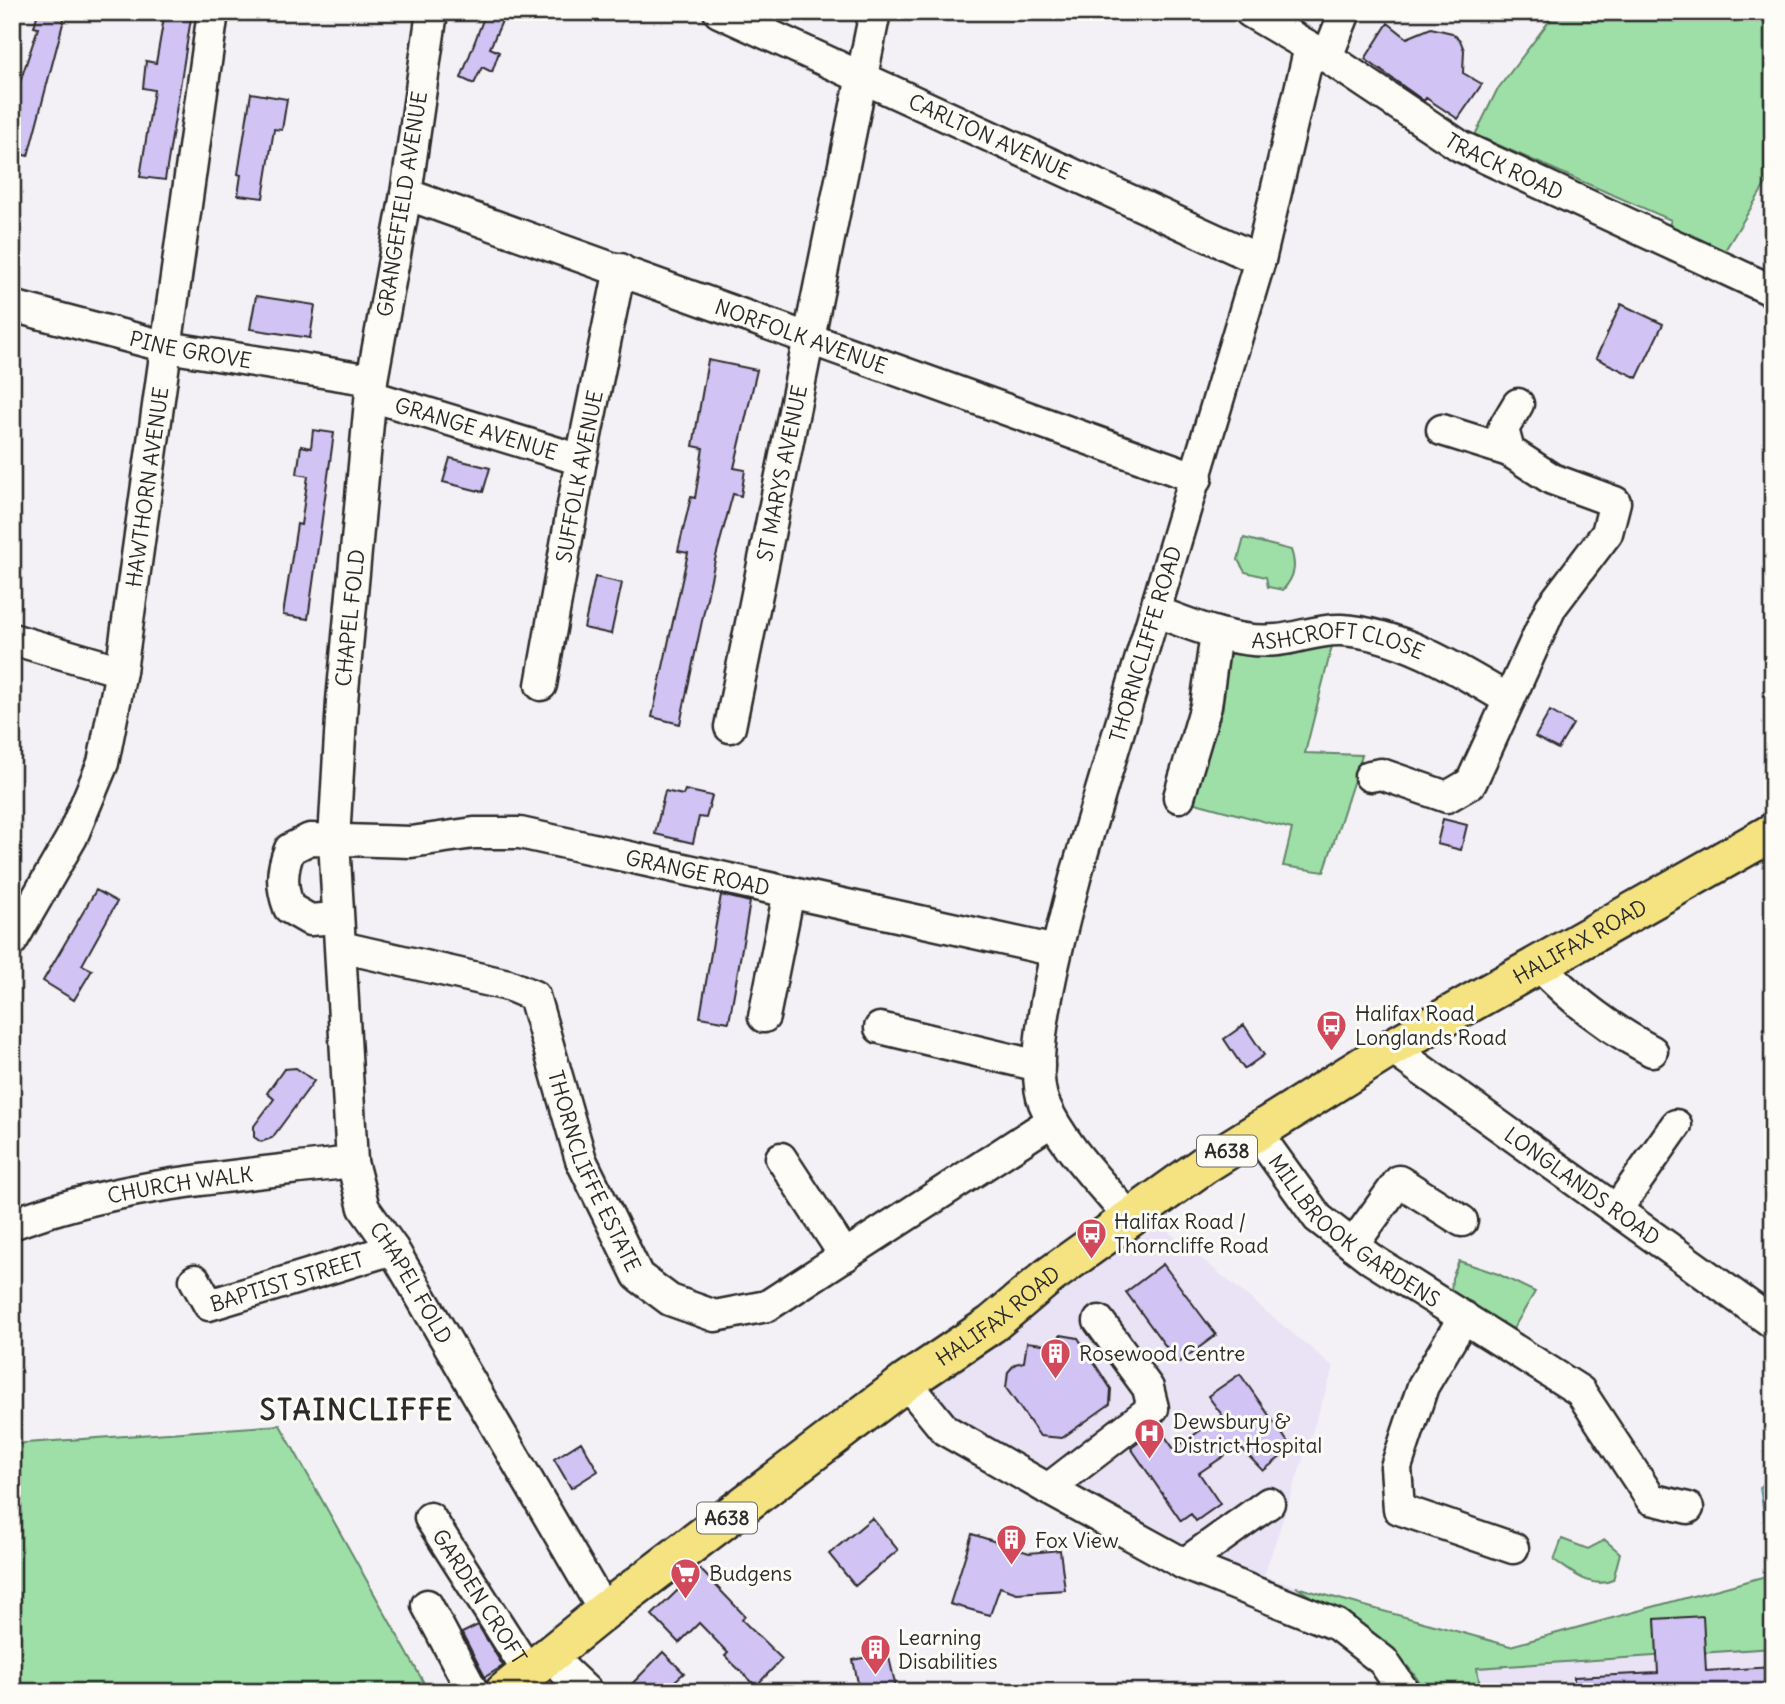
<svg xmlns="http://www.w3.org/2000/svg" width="1785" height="1704" font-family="Delius,sans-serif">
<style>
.built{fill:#eae3f5}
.green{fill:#9edfa8;stroke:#64856a;stroke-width:2}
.water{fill:#89cbea;stroke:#638b9e;stroke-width:2}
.building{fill:#d1c3f4;stroke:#2b2b2b;stroke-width:2}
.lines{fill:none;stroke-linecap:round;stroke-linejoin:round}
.minor-casing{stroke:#2b2b2b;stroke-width:35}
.major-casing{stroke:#2b2b2b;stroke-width:42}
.minor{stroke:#fdfcf7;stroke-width:30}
.major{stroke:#f5e382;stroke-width:37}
.labels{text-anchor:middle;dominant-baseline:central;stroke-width:6;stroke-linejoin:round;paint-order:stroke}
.shield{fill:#fdfcf7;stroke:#6a6a68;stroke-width:2}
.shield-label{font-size:19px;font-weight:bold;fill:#2b2b2b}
.street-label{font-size:21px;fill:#2b2b2b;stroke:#fdfcf7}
.poi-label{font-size:21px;fill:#2b2b2b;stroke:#fdfcf7;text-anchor:start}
.district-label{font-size:28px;font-weight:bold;letter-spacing:2px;fill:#2b2b2b;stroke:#fdfcf7}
</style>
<rect width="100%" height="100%" fill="#f4f1f6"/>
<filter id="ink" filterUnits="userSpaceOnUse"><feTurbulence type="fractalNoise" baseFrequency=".0143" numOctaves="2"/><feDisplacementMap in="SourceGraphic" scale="14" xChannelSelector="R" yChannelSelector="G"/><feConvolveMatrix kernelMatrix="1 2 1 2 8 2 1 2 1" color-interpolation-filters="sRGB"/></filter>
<g filter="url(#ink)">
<path class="built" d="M1163 1227 1334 1367 1264 1576 1352 1604 1510 1646 1773 1574V1692H1404L1383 1661 1048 1489 906 1382 1049 1276Z"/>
<path class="green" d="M1556 12H1773V172L1716 265 1663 241 1671 220 1475 135 1497 90Z
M1244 538 1291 550C1297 567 1294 577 1283 590L1268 587 1266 577 1245 572 1238 560Z
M1333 642 1305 753 1362 755 1324 872 1283 866 1292 829 1188 801 1223 650 1229 654 1291 655Z
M1459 1261 1498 1274 1535 1292 1513 1329 1451 1294 1452 1278Z
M280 1425 429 1692H12V1444Z
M1562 1539 1588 1549 1605 1540 1620 1553 1613 1580C1591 1590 1572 1572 1554 1560Z
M1773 1574V1648L1477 1668 1481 1692H1425C1398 1640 1342 1618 1296 1587L1510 1646Z"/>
<path class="water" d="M1773 1472V1529L1766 1527 1760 1488Z"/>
<path class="building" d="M38 12H66L28 156 12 152V106L38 28 34 27Z
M165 12H192L165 180 140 177 154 90 143 88 146 61 156 63Z
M486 12H506L490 48 499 52 492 72 482 67 474 84 461 78Z
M1388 23 1407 38 1431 28 1452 33 1460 40 1464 50 1463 73 1482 84 1458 119 1426 98 1424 101 1365 59Z
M251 93 287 99 282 130 274 129 263 198 238 195 241 175 238 174Z
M256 296 315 305 310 338 250 329Z
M1621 304 1663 324 1637 378 1596 358Z
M708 360 757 370 734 468 745 470 741 496 733 494 715 560 680 724 652 717 688 553 678 551 691 497 695 498 703 448 693 446Z
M313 430 334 433 308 619 283 615 297 524 301 525 308 476 297 474 301 446 311 448Z
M450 458 490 468 483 492 443 482Z
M595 577 622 583 611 634 584 628Z
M1550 711 1573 724 1558 749 1535 737Z
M685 790 712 796 706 818 699 817 693 843 655 834 665 791 683 795Z
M1443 819 1467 825 1461 850 1437 844Z
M96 890 117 902 82 965 92 970 74 1000 43 981Z
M721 895 750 902 729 1022 700 1017Z
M1244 1025 1264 1055 1244 1069 1224 1039Z
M296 1068 314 1081 272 1138 261 1142 254 1137V1126L274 1099 267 1093 284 1069Z
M1163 1264 1216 1335 1178 1363 1126 1292Z
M1061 1335 1078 1338 1111 1389 1110 1404 1062 1438 1040 1436 1006 1388 1008 1372 1015 1364 1024 1362 1027 1342 1050 1345Z
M1240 1374 1292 1448 1263 1471 1239 1446 1199 1473 1220 1504 1196 1521 1191 1514 1181 1521 1131 1448 1159 1428 1174 1449 1222 1415 1208 1396Z
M581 1442 598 1471 571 1488 554 1459Z
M872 1518 898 1550 855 1586 829 1554Z
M972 1534 1029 1553 1060 1550 1065 1590 1017 1593 1000 1587 990 1615 950 1604Z
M700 1569 745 1616 742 1620 782 1659 756 1686 725 1656 728 1653 699 1623 679 1643 652 1615Z
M1703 1616 1706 1671 1773 1667V1692H1574V1677L1658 1673 1655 1619Z
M478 1625 503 1666 485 1677 462 1633Z
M663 1652 684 1673 675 1681 686 1692H624Z
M888 1653 897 1692H860L853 1660Z"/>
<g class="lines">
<defs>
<g id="minor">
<path id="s1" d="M432 12 406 194 372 380 342 701 334 840 352 1162 364 1208 393 1249 604 1611"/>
<path id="s2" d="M719 12 1260 260"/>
<path id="s3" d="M1250 12 1327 57 1460 146 1773 291"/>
<path d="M1327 57 1345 12"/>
<path id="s4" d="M406 194 1197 478"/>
<path id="s5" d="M12 306 167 347 372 380"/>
<path id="s6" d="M371 396 581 460"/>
<path d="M1442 430 1509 451"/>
<path id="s7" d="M1157 612C1194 626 1236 644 1277 640 1298 638 1320 629 1341 630 1400 633 1459 670 1509 700L1471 783 1447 797 1381 774 1370 776"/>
<path d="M12 639 121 671"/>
<path id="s8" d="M541 685 581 460 620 269"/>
<path d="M1509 700 1551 607 1607 533 1615 502 1552 479 1509 451 1503 429 1518 404"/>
<path id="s9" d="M730 727 875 12"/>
<path d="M1179 797 1206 706 1216 633"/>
<path id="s10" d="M337 918 310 920 289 908C281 887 281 870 290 849L310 839 411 842 474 833H520L1056 951"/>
<path id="s11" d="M12 941 72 837 103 763 121 671 213 12"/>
<path id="s12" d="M341 947 508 985 534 996 581 1160 638 1276 670 1300 715 1316 767 1306 1052 1121"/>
<path d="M1539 965C1572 1000 1610 1029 1652 1051"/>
<path d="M764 1017 789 892"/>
<path d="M880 1028 1039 1066"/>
<path id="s13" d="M1391 1048 1773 1323"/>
<path id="s14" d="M1257 1133 1318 1218 1371 1259 1580 1391 1651 1499 1688 1508"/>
<path d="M781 1158 845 1256"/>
<path d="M1617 1209 1676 1125"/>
<path id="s15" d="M1131 1220C1103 1185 1061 1144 1044 1103 1025 1059 1064 920 1077 871L1260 260 1310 47"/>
<path id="s16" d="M12 1224C120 1183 238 1176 352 1162"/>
<path d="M1353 1245 1399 1181 1462 1221"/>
<path id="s17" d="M195 1280 209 1305 393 1249"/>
<path d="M1464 1317 1423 1386 1396 1467 1399 1509 1513 1548"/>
<path d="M906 1382 945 1430 1048 1489 1184 1564 1337 1625 1383 1661 1404 1692"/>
<path d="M1048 1489 1153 1408 1148 1388 1099 1321"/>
<path id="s18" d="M430 1518 529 1673"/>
<path d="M1184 1564 1269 1503"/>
<path d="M427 1605 473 1692"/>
<path d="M550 1657 587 1692"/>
</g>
<g id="major">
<path id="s19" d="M504 1692 604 1611 906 1382 992 1324 1049 1276 1204 1165 1391 1048 1773 832"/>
</g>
</defs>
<use href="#minor" class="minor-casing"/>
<use href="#major" class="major-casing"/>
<use href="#minor" class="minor"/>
<use href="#major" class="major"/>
</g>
</g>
<defs>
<symbol id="bus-pin" viewBox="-11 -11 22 30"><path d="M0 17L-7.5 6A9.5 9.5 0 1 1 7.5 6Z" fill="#d1495b" stroke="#fdfcf7"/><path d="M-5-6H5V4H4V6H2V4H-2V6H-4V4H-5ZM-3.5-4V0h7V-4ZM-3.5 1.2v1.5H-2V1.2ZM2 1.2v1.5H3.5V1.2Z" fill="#fff"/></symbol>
<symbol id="building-pin" viewBox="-11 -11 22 30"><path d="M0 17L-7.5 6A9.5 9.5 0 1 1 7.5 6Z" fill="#d1495b" stroke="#fdfcf7"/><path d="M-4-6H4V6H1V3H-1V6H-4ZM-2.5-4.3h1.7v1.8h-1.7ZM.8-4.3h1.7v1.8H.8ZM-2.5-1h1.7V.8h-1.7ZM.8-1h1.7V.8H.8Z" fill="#fff"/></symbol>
<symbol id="hospital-pin" viewBox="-11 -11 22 30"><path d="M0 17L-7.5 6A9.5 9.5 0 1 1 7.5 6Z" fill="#d1495b" stroke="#fdfcf7"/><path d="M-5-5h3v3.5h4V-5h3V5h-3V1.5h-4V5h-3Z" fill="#fff"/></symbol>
<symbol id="supermarket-pin" viewBox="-11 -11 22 30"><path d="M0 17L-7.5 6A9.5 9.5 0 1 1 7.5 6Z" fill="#d1495b" stroke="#fdfcf7"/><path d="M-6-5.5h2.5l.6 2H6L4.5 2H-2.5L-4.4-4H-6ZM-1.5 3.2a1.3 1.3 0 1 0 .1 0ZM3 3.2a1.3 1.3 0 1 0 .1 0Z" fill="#fff"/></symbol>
</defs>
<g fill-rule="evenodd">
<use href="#bus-pin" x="1314" y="1008" width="35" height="47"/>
<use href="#bus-pin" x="1074" y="1216" width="35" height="47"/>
<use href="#building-pin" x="1038" y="1336" width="35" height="47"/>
<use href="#hospital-pin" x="1132" y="1416" width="35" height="47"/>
<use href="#building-pin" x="994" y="1522" width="35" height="47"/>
<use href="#supermarket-pin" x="668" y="1556" width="35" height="47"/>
<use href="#building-pin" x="858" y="1632" width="35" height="47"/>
</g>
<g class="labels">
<g class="shield">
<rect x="1197" y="1135.5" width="60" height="31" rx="5"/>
<rect x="697" y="1502.5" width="60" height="31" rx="5"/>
</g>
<g class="shield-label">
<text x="1227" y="1151">A638</text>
<text x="727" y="1518">A638</text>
</g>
<g class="street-label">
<text stroke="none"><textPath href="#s2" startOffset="298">CARLTON AVENUE</textPath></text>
<text stroke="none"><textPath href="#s3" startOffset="298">TRACK ROAD</textPath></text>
<text transform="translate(402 204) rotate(-81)">GRANGEFIELD AVENUE</text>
<text stroke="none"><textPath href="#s4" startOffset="420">NORFOLK AVENUE</textPath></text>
<text stroke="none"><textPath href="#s5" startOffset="184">PINE GROVE</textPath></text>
<text stroke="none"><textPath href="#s6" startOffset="110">GRANGE AVENUE</textPath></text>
<text stroke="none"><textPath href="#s9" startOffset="259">ST MARYS AVENUE</textPath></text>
<text stroke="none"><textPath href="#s8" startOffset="212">SUFFOLK AVENUE</textPath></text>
<text stroke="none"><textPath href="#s11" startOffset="480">HAWTHORN AVENUE</textPath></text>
<text transform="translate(350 618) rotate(-84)">CHAPEL FOLD</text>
<text stroke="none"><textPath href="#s15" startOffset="620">THORNCLIFFE ROAD</textPath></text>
<text stroke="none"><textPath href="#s7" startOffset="187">ASHCROFT CLOSE</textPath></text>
<text stroke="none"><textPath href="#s10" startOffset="527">GRANGE ROAD</textPath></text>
<text stroke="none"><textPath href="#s19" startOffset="1314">HALIFAX ROAD</textPath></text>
<text stroke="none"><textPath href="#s12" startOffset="385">THORNCLIFFE ESTATE</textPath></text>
<text stroke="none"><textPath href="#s13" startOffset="236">LONGLANDS ROAD</textPath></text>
<text stroke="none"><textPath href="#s16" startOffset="173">CHURCH WALK</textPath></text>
<text stroke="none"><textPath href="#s14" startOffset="140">MILLBROOK GARDENS</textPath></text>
<text stroke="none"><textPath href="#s17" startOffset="110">BAPTIST STREET</textPath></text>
<text stroke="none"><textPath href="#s1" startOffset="1293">CHAPEL FOLD</textPath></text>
<text stroke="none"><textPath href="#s19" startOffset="621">HALIFAX ROAD</textPath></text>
<text stroke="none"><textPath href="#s18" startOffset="93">GARDEN CROFT</textPath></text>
</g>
<g class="poi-label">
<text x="1355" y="1013">Halifax Road<tspan x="1355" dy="24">Longlands Road</tspan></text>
<text x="1114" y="1221">Halifax Road /<tspan x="1114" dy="24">Thorncliffe Road</tspan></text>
<text x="1079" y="1353">Rosewood Centre</text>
<text x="1173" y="1421">Dewsbury &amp;<tspan x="1173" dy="24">District Hospital</tspan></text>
<text x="1035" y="1540">Fox View</text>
<text x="709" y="1573">Budgens</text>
<text x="898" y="1637">Learning<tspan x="898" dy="24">Disabilities</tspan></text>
</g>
<g class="district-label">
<text x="357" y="1410">STAINCLIFFE</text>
</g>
</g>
<rect width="1785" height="1704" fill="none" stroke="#fdfcf7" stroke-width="42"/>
<rect x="21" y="21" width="1743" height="1662" fill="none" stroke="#2b2b2b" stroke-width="2.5" filter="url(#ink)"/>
</svg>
